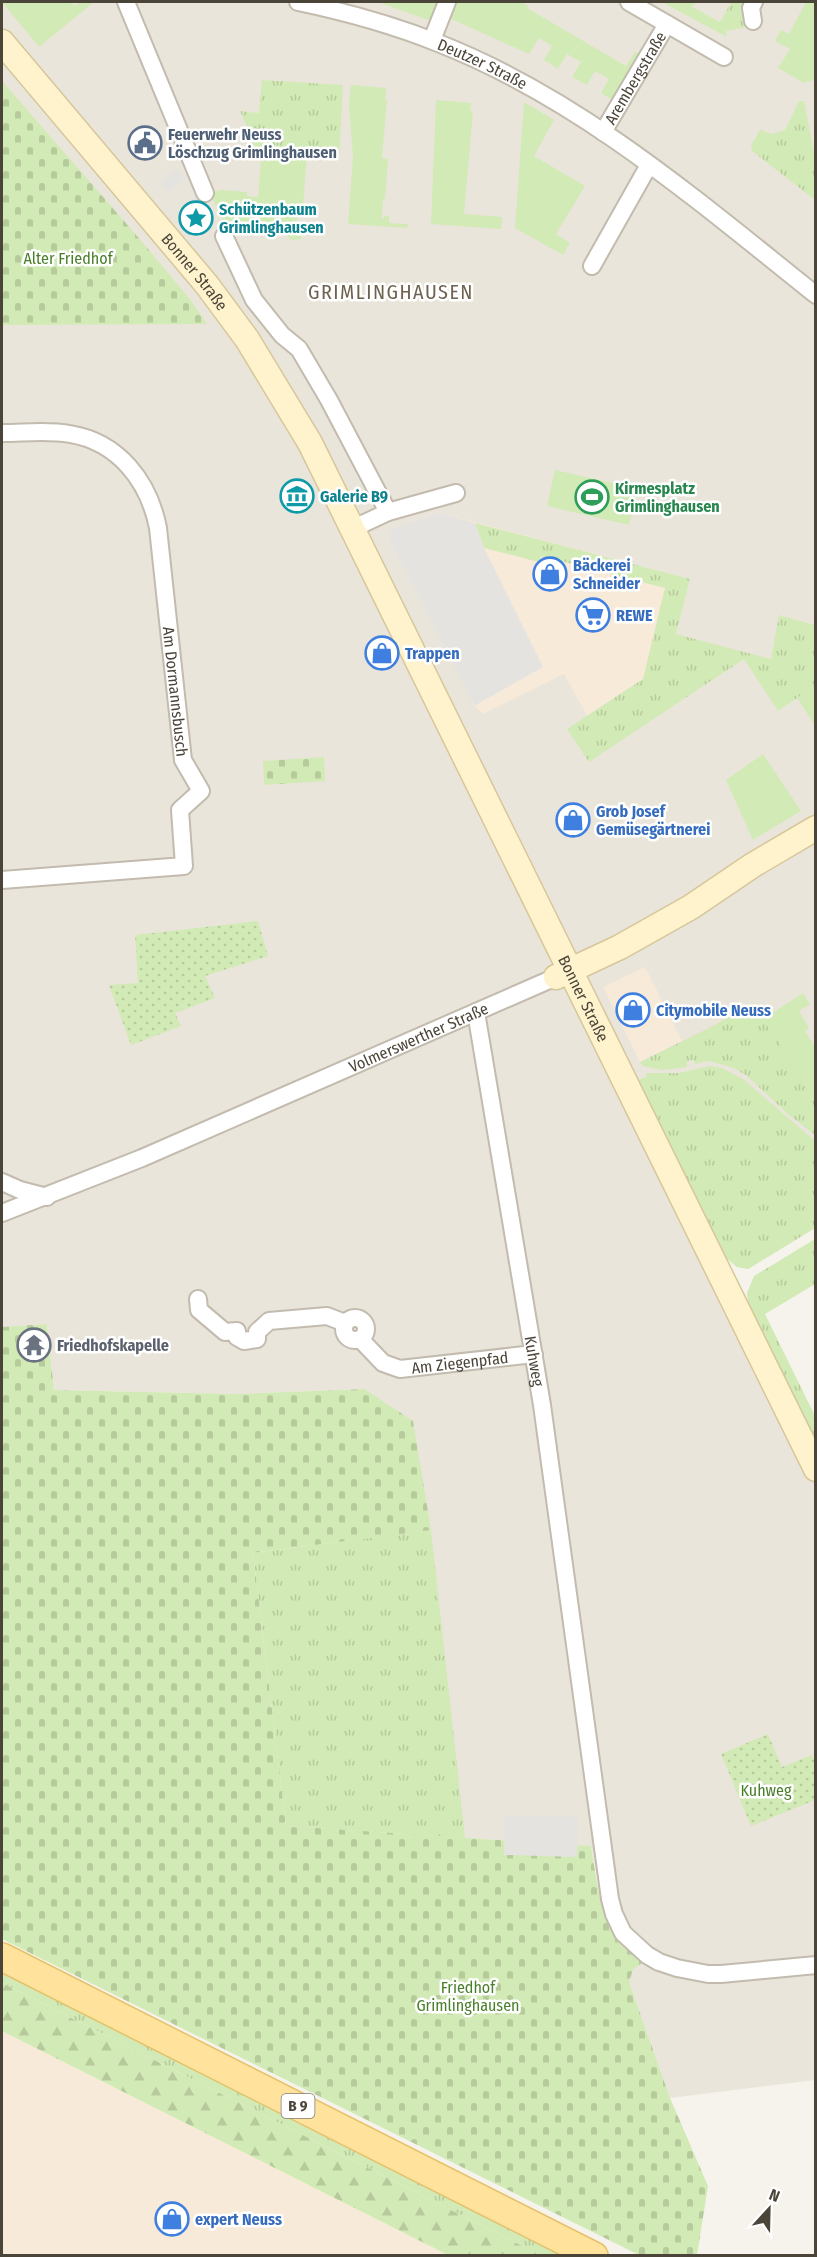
<svg xmlns="http://www.w3.org/2000/svg" width="817" height="2257" font-family="'Fira Sans Condensed',sans-serif">
<style>
.residential{fill:#eae5da}
.commercial{fill:#f7ead8}
.grass{fill:url(#grass-tufts)}
.forest{fill:url(#forest-firs)}
.cemetery{fill:url(#cemetery-stones)}
.park{fill:url(#park-dots)}
.garden{fill:#d2eab5}
.parking{fill:#e5e3e0}
.lines{fill:none;stroke-linecap:round;stroke-linejoin:round}
.street-casing{stroke:#c2bbae;stroke-width:20}
.secondary-casing{stroke:#d6c79b;stroke-width:27}
.primary-casing{stroke:#e6c16a;stroke-width:30}
.street{stroke:#fff;stroke-width:16}
.secondary{stroke:#fff3cd;stroke-width:24}
.primary{stroke:#ffe39c;stroke-width:27}
.labels{text-anchor:middle;dominant-baseline:central;stroke-width:5;stroke-linejoin:round;paint-order:stroke}
.shield{fill:#fff;stroke:#817c74;stroke-width:1.5}
.shield-label{font-size:15px;font-weight:bold;fill:#4b4439}
.street-label{font-size:16px;fill:#4b4439;stroke:#fff}
.service-label{font-size:16px;font-weight:bold;fill:#4e5e75;stroke:#fff;text-anchor:start}
.culture-label{font-size:16px;font-weight:bold;fill:#0d838f;stroke:#fff;text-anchor:start}
.park-label{font-size:16px;fill:#4a7f2a;stroke:#fff}
.leisure-label{font-size:16px;font-weight:bold;fill:#27864d;stroke:#fff;text-anchor:start}
.shop-label{font-size:16px;font-weight:bold;fill:#366cbe;stroke:#fff;text-anchor:start}
.worship-label{font-size:16px;font-weight:bold;fill:#5b616d;stroke:#fff;text-anchor:start}
.quarter-label{font-size:20px;letter-spacing:1.5px;fill:#6e6250;stroke:#fff}
</style>
<defs>
<pattern id="grass-tufts" width="24" height="20" patternUnits="userSpaceOnUse" patternTransform="scale(1.5)"><rect width="24" height="20" fill="#d2eab5"/><path d="M3 7l-1-3M5 7V3M7 7l1-3M15 17l-1-3M17 17v-4M19 17l1-3" fill="none" stroke="#b6ca9c"/></pattern>
<pattern id="forest-firs" width="22" height="20" patternUnits="userSpaceOnUse" patternTransform="scale(1.5)"><rect width="22" height="20" fill="#d2eab5"/><path d="M5 1l3.5 6h-7zM16 11l3.5 6h-7z" fill="#b6ca9c"/></pattern>
<pattern id="cemetery-stones" width="16" height="16" patternUnits="userSpaceOnUse" patternTransform="scale(1.5)"><rect width="16" height="16" fill="#d2eab5"/><path d="M2 7V4a2 2 0 0 1 4 0v3zM10 15v-3a2 2 0 0 1 4 0v3z" fill="#b6ca9c"/></pattern>
<pattern id="park-dots" width="8" height="8" patternUnits="userSpaceOnUse" patternTransform="scale(1.5)"><rect width="8" height="8" fill="#d2eab5"/><path d="M2 2h.1M6 6h.1" fill="none" stroke="#b6ca9c" stroke-width="1.8" stroke-linecap="round"/></pattern>
</defs>
<rect width="100%" height="100%" fill="#f6f3ec"/>
<path class="residential" d="M2 2H815V1228L748 1269 737 1267 723 1255 815 1446V2080L670 2098 629 1982 633 1970 642 1962 629 1953 616 1938 605 1917 591 1846 286 1826 364 1389 237 1394 54 1390 47 1324 2 1327Z"/>
<path class="commercial" d="M440 513 690 579 643 679 587 716 564 674 483 714 474 705 389 539V531L394 527Z
M645 967 682 1041 640 1062 603 987Z
M2 2031 448 2255H2Z"/>
<path class="grass" d="M731 2H745L740 11 749 17 744 28 737 29 726 12Z
M262 80 343 85 339 156 252 151 253 140 240 111 259 113Z
M799 101H804L815 158V200L752 151 751 145 760 130 773 134 785 130Z
M475 523 690 579 676 634 771 659 779 615 815 625V686L778 711 744 659 589 762 567 729 643 679 665 588 541 556 539 562 484 548Z
M753 1003 815 1096V1135L788 1114 747 1076 734 1068 709 1061 695 1064 694 1060 687 1061V1067L662 1070 643 1066 640 1062 713 1026Z
M710 1066 722 1068 743 1079 815 1141V1228L748 1269 737 1267 721 1254 636 1081 647 1076 646 1073H679Z
M815 1239V1284L765 1314 815 1416V1446L748 1307 747 1293 754 1276Z
M431 1530 465 1838 286 1826 253 1553Z
M2 1970 566 2255H540L2 1983Z"/>
<path class="forest" d="M2 1983 540 2255H448L2 2031Z"/>
<path class="cemetery" d="M2 81 137 236 189 298 207 324 2 325Z
M324 757 325 781 264 785 263 761Z
M47 1324 54 1390 237 1394 364 1389 413 1421 431 1530 253 1553 286 1826 591 1846C599 1893 600 1932 643 1962L633 1970 629 1982 670 2098 708 2186 697 2255H639L2 1939V1327Z"/>
<path class="park" d="M258 921 268 956 205 976 215 998 175 1013 181 1026 131 1045 109 985 138 983 135 935Z
M768 1734 782 1767 812 1755 815 1763V1800L751 1826 721 1754Z"/>
<path class="garden" d="M2 2H69L76 6 79 2H94L39 47Z
M378 2H439L431 21Z
M453 2H521L528 6 527 8 626 66 635 52 642 55 614 101 601 93 609 79 595 71 587 85 572 77 581 62 567 54 558 69 544 60 552 46 539 38 529 54 447 17Z
M662 2H695L692 7 720 22 726 12 737 29 726 31 727 37Z
M806 2H815L816 79 804 83 778 68 790 49 775 41 781 30 789 34Z
M351 85 386 88 385 99 387 100 382 158 388 159 385 199H383L382 218 384 219V216H389V223L408 224 407 228 348 224 353 157 349 107Z
M436 100 471 103 470 111H473L464 214 502 217 501 229 431 224Z
M524 102 554 120 534 156 585 186 556 234 570 243 563 255 515 228Z
M270 152 307 154 303 206 298 210 297 223 301 228V239L291 240 284 232 229 235 210 193 221 190 247 192V196L258 197 261 161H270Z
M555 470 638 489 629 525 547 506Z
M815 686V725L797 698Z
M763 754 801 811 753 840 726 780Z
M803 993 810 1004 799 1011 809 1028 805 1031 815 1047V1096L763 1019Z"/>
<path class="parking" d="M177 168 186 178 169 193 160 183Z
M199 193 204 205 190 218 182 208Z
M440 513 475 523 484 548 543 667 474 706 389 539V531L394 527Z
M505 1815 578 1817 577 1857 504 1855Z"/>
<g class="lines">
<defs>
<g id="street">
<path d="M126 2 205 193"/>
<path id="s1" d="M298 2C346 12 393 25 438 43 579 98 698 201 816 295"/>
<path d="M753 21 751 8 754 2"/>
<path d="M667 24 724 57"/>
<path d="M432 40 447 2"/>
<path id="s2" d="M603 132 667 24 629 2"/>
<path d="M224 236 254 300 282 335 299 349 329 400 388 512"/>
<path d="M592 266 649 165"/>
<path id="s3" d="M2 433C24 433 48 430 70 434 119 442 149 482 158 528L183 760 201 791 180 810 184 866 2 880"/>
<path d="M354 528 388 512 456 493"/>
<path id="s4" d="M476 1012 542 1405 610 1899 614 1914 623 1933 647 1955 659 1962 677 1968 708 1974H721L816 1965"/>
<path d="M2 1182 20 1190 47 1197"/>
<path id="s5" d="M2 1213 142 1158 556 977"/>
<path d="M198 1299 199 1310 225 1332 237 1331V1337L244 1341 257 1339V1332L269 1321 327 1316 345 1323"/>
<circle cx="355" cy="1329" r="11"/>
<path id="s6" d="M361 1340 383 1363 400 1369 534 1354"/>
</g>
<g id="secondary">
<path id="s7" d="M2 42 207 285 247 339 310 443 816 1469"/>
<path d="M556 977 620 947 691 907 753 865 816 828"/>
</g>
<path id="primary" d="M2 1957 594 2256"/>
</defs>
<use href="#street" class="street-casing"/>
<use href="#secondary" class="secondary-casing"/>
<use href="#primary" class="primary-casing"/>
<use href="#street" class="street"/>
<use href="#secondary" class="secondary"/>
<use href="#primary" class="primary"/>
</g>
<defs>
<symbol id="civic-ring" viewBox="-11 -11 22 22"><circle r="9.5" fill="#fff" stroke="#5c6f8a" stroke-width="1.5"/><path d="M-.6-6.5H3V-4.5H.6V-3L4-1V1h2V6H-6V1h2V-1L-.6-3ZM-1.2 2.5V6h2.4V2.5Z" fill="#5c6f8a"/></symbol>
<symbol id="sight-ring" viewBox="-11 -11 22 22"><circle r="9.5" fill="#fff" stroke="#0f9aa8" stroke-width="1.5"/><path d="M0-6L1.8-2.2L6-1.7L2.9 1.2L3.7 5.4L0 3.3L-3.7 5.4L-2.9 1.2L-6-1.7L-1.8-2.2Z" fill="#0f9aa8"/></symbol>
<symbol id="museum-ring" viewBox="-11 -11 22 22"><circle r="9.5" fill="#fff" stroke="#0f9aa8" stroke-width="1.5"/><path d="M0-6L6-3V-2H-6V-3ZM-5-1h2V3h-2ZM-1-1h2V3h-2ZM3-1h2V3H3ZM-6 4H6V6H-6Z" fill="#0f9aa8"/></symbol>
<symbol id="stadium-ring" viewBox="-11 -11 22 22"><circle r="9.5" fill="#fff" stroke="#2e9e5b" stroke-width="1.5"/><path d="M0-5a6.5 5 0 1 0 0 10a6.5 5 0 1 0 0-10ZM-3.5-1.8h7v3.6h-7Z" fill="#2e9e5b"/></symbol>
<symbol id="shop-ring" viewBox="-11 -11 22 22"><circle r="9.5" fill="#fff" stroke="#3f7fe0" stroke-width="1.5"/><path d="M-5-2.5h2.3a2.7 3.5 0 0 1 5.4 0H5L5.5 6h-11ZM-1.5-2.5h3a1.5 2.3 0 0 0-3 0Z" fill="#3f7fe0"/></symbol>
<symbol id="supermarket-ring" viewBox="-11 -11 22 22"><circle r="9.5" fill="#fff" stroke="#3f7fe0" stroke-width="1.5"/><path d="M-6-5.5h2.5l.6 2H6L4.5 2H-2.5L-4.4-4H-6ZM-1.5 3.2a1.3 1.3 0 1 0 .1 0ZM3 3.2a1.3 1.3 0 1 0 .1 0Z" fill="#3f7fe0"/></symbol>
<symbol id="temple-ring" viewBox="-11 -11 22 22"><circle r="9.5" fill="#fff" stroke="#6b7280" stroke-width="1.5"/><path d="M0-6L5-2H3V0L6.5 2.5H4V6H1.5V3h-3V6H-4V2.5H-6.5L-3 0V-2H-5Z" fill="#6b7280"/></symbol>
</defs>
<g fill-rule="evenodd">
<use href="#civic-ring" x="126" y="124" width="38" height="38"/>
<use href="#sight-ring" x="177" y="199" width="38" height="38"/>
<use href="#museum-ring" x="278" y="477" width="38" height="38"/>
<use href="#stadium-ring" x="573" y="478" width="38" height="38"/>
<use href="#shop-ring" x="531" y="555" width="38" height="38"/>
<use href="#supermarket-ring" x="574" y="596" width="38" height="38"/>
<use href="#shop-ring" x="363" y="634" width="38" height="38"/>
<use href="#shop-ring" x="554" y="801" width="38" height="38"/>
<use href="#shop-ring" x="614" y="991" width="38" height="38"/>
<use href="#temple-ring" x="15" y="1326" width="38" height="38"/>
<use href="#shop-ring" x="153" y="2200" width="38" height="38"/>
</g>
<g class="labels">
<rect class="shield" x="281.5" y="2094" width="33" height="24" rx="4.5"/>
<g class="shield-label">
<text x="298" y="2106">B 9</text>
</g>
<g class="street-label">
<text stroke="none"><textPath href="#s1" startOffset="195">Deutzer Straße</textPath></text>
<text stroke="none"><textPath href="#s2" startOffset="63">Arembergstraße</textPath></text>
<text stroke="none"><textPath href="#s7" startOffset="300">Bonner Straße</textPath></text>
<text stroke="none"><textPath href="#s3" startOffset="370">Am Dormannsbusch</textPath></text>
<text stroke="none"><textPath href="#s7" startOffset="1126">Bonner Straße</textPath></text>
<text stroke="none"><textPath href="#s5" startOffset="452">Volmerswerther Straße</textPath></text>
<text stroke="none"><textPath href="#s4" startOffset="354">Kuhweg</textPath></text>
<text stroke="none"><textPath href="#s6" startOffset="110">Am Ziegenpfad</textPath></text>
</g>
<g class="service-label">
<text x="168" y="134">Feuerwehr Neuss<tspan x="168" dy="18">Löschzug Grimlinghausen</tspan></text>
</g>
<g class="culture-label">
<text x="219" y="209">Schützenbaum<tspan x="219" dy="18">Grimlinghausen</tspan></text>
<text x="320" y="496">Galerie B9</text>
</g>
<g class="park-label">
<text x="68" y="258">Alter Friedhof</text>
<text x="766" y="1790">Kuhweg</text>
<text x="468" y="1987">Friedhof<tspan x="468" dy="18">Grimlinghausen</tspan></text>
</g>
<g class="leisure-label">
<text x="615" y="488">Kirmesplatz<tspan x="615" dy="18">Grimlinghausen</tspan></text>
</g>
<g class="shop-label">
<text x="573" y="565">Bäckerei<tspan x="573" dy="18">Schneider</tspan></text>
<text x="616" y="615">REWE</text>
<text x="405" y="653">Trappen</text>
<text x="596" y="811">Grob Josef<tspan x="596" dy="18">Gemüsegärtnerei</tspan></text>
<text x="656" y="1010">Citymobile Neuss</text>
<text x="195" y="2219">expert Neuss</text>
</g>
<g class="worship-label">
<text x="57" y="1345">Friedhofskapelle</text>
</g>
<g class="quarter-label">
<text x="391" y="292">GRIMLINGHAUSEN</text>
</g>
</g>
<rect width="817" height="2257" fill="none" stroke="#4b4439" stroke-width="6"/>
<g transform="translate(769 2209) rotate(22)" stroke="#ffffff" stroke-width="4.5" paint-order="stroke">
<path d="M0-4.5L10 22L0 15L-10 22Z" fill="#4b4439"/>
<text y="-9" font-size="16" font-weight="bold" text-anchor="middle" fill="#4b4439">N</text>
</g>
</svg>
